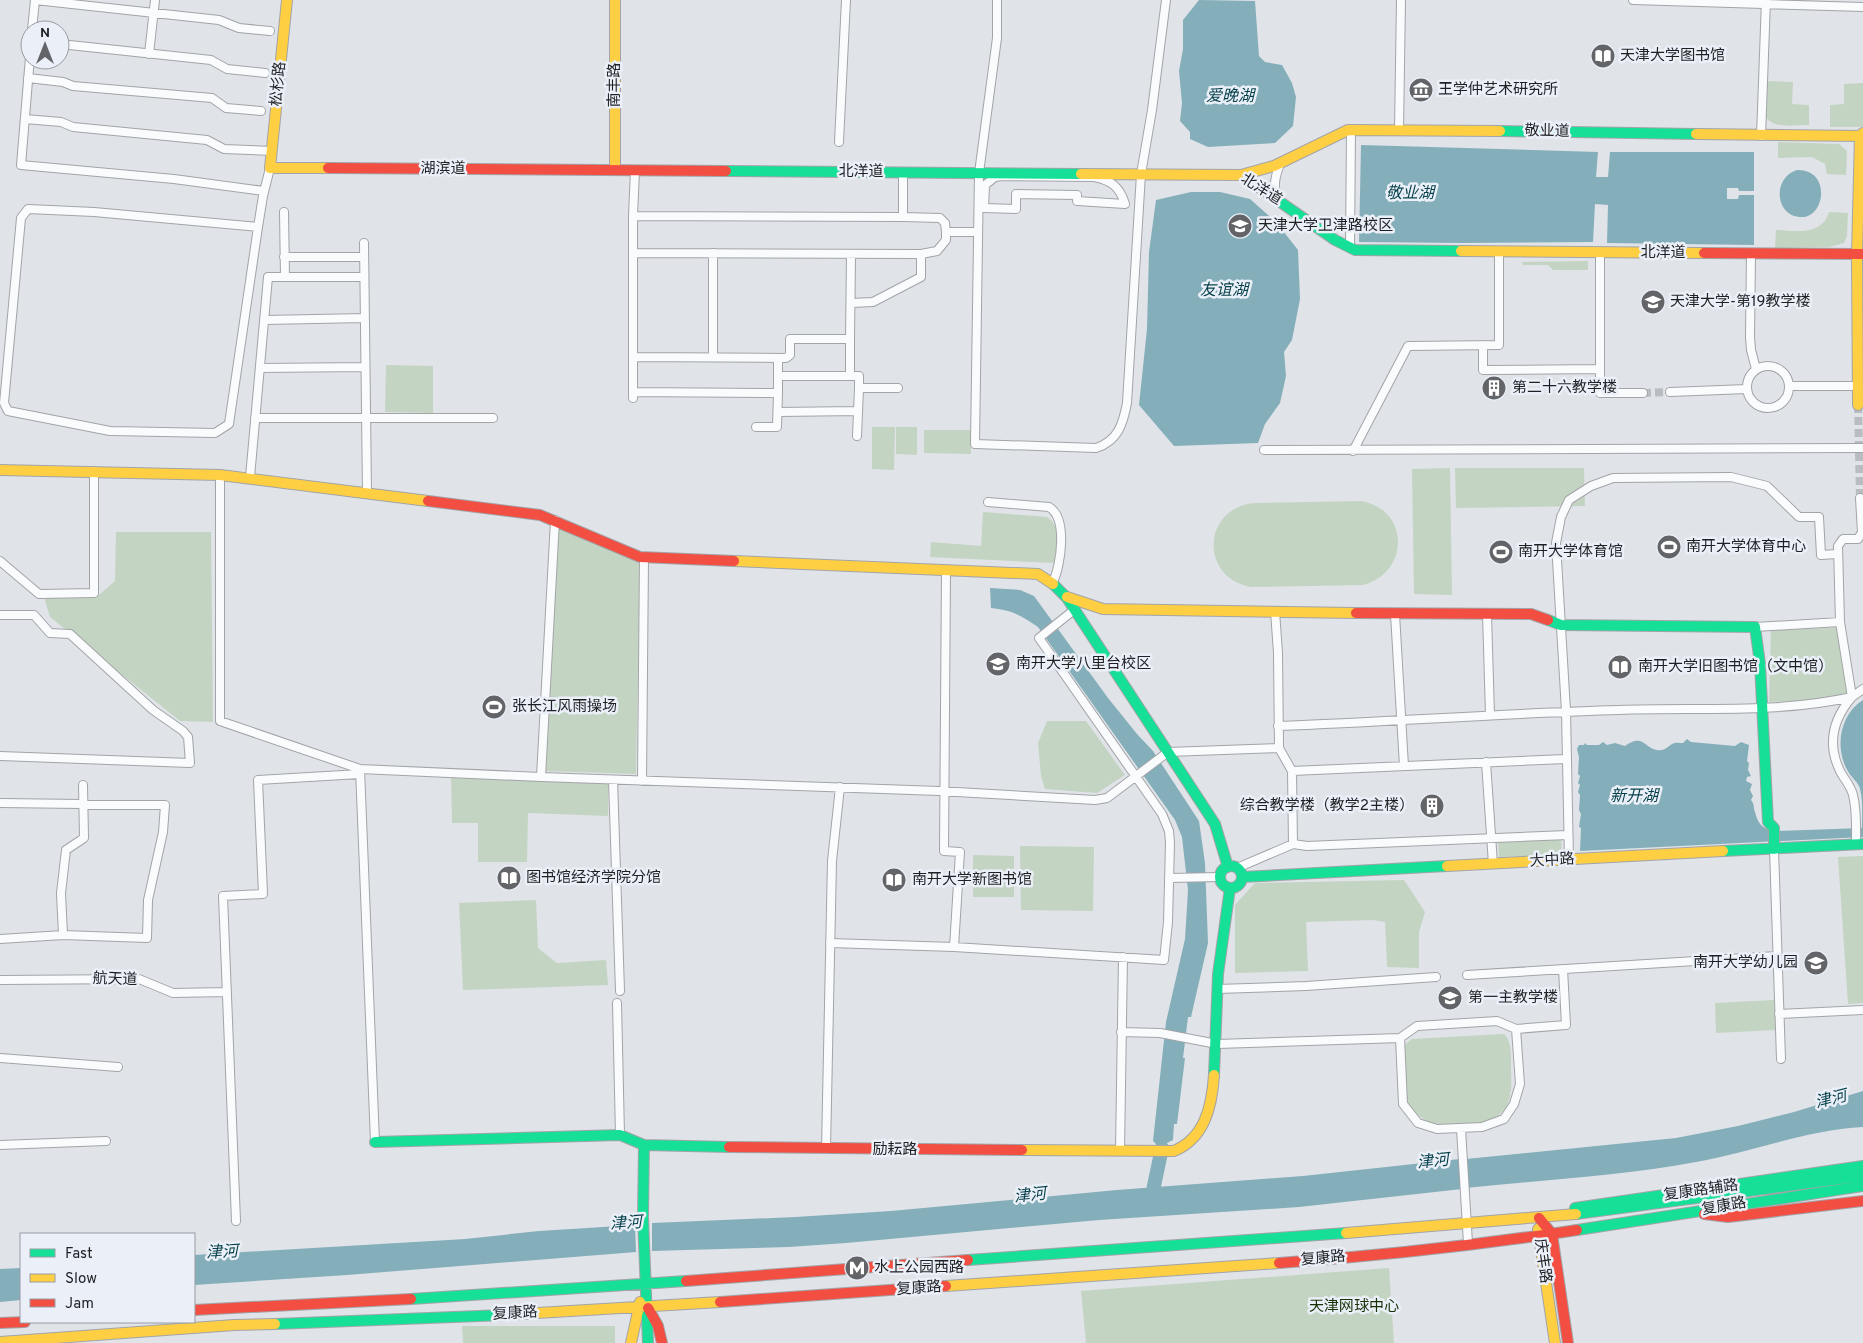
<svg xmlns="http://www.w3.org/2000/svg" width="1863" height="1343" font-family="Overpass,'Noto Sans SC',sans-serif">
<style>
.green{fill:#c4d4c2}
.water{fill:#84afba}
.pier{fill:#e0e3e8}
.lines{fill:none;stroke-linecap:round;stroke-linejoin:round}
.river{stroke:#84afba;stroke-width:14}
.street-tunnel{stroke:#b9bcc1;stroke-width:8;stroke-dasharray:8 4;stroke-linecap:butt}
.street-casing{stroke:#a2a4a8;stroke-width:10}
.fast-casing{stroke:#a2a4a8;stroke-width:12}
.slow-casing{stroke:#a2a4a8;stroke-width:12}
.jam-casing{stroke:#a2a4a8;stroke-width:12}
.street{stroke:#fafbfc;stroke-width:8}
.fast{stroke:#16e098;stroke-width:10}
.slow{stroke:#ffcf43;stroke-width:10}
.jam{stroke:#f24e42;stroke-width:10}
.labels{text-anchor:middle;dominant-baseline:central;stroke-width:5;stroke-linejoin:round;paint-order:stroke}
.poi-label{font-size:15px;fill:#1e2023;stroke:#eaeff8;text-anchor:start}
.street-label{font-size:15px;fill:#1e2023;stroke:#eaeff8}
.park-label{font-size:15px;fill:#163206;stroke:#eaeff8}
.water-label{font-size:16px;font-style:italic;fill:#043f49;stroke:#eaeff8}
</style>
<rect width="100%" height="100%" fill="#e0e3e8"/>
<path class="green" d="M1767 81 1793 82 1792 104 1809 105V125C1796 125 1773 129 1766 117Z
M1863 83V127H1830V105L1844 104V84Z
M1778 142 1839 144 1847 151 1846 175 1827 174 1825 164 1812 157 1778 158Z
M1829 212 1848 213 1847 236 1844 243 1829 247 1775 248 1776 230C1795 231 1822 236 1829 212Z
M1588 261V270H1553L1548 265H1523L1522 262Z
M386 365 433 366V413L385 412Z
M872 427H895L894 470 872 469Z
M896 427H917V455L896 454Z
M924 430H971V454L924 453Z
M1450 468 1452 595 1414 594 1412 469Z
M1455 468H1584L1585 506 1456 508Z
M1361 501C1410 509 1410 573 1363 585L1251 587C1199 578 1202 507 1255 503Z
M983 512 1047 517C1062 526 1056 548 1055 563L930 557 931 542 981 546Z
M557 526 640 559 636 774 543 771Z
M116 532H211L213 722 180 721 50 617 44 597 99 595 115 581Z
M1837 628 1849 695 1823 700 1769 702 1771 629Z
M1047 721H1086L1125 775 1097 793 1045 789 1041 776 1038 743Z
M451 773 608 778V816L528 813 527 862H478V823H452Z
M1561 838 1562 854 1499 857 1498 841Z
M1020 846 1094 847 1093 911 1021 910Z
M973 855 1014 856V897H973Z
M1863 856V1003L1848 1004 1838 857Z
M1404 880 1425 912 1419 932V968L1387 967 1385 922 1373 920 1306 922 1308 971 1235 973V905L1255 883Z
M536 900 538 948 557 963 606 960 608 985 463 990 459 903Z
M1774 1000 1776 1030 1716 1033 1715 1003Z
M1504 1034C1512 1042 1511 1055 1511 1066 1511 1080 1513 1095 1506 1107 1503 1112 1497 1117 1491 1120 1478 1125 1441 1127 1427 1121 1421 1118 1414 1112 1410 1106 1401 1093 1404 1062 1403 1046L1412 1039Z
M1389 1268 1394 1343H1086L1081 1291Z
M462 1326H615V1343H463Z"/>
<path class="water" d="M1199 0 1255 1 1259 56 1265 62 1282 65 1292 83 1296 97 1293 126 1275 143 1208 147 1190 139V132L1180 121 1182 103 1179 71 1183 49V20Z
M1361 145 1598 152 1596 177H1608L1610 152H1754V245L1607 243 1608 205 1595 204 1593 242 1462 243 1359 242Z
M1797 170C1830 169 1826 214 1804 217 1775 219 1771 178 1797 170Z
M1191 192H1220L1250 199 1276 222 1298 250 1300 299 1292 340 1284 352 1286 376 1280 403 1265 424 1258 443 1174 446 1139 405 1147 329 1149 252 1156 200Z
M990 588 1020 590 1034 596 1108 698 1137 734 1153 751 1199 821 1205 863 1208 943 1191 1017H1188L1183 1058H1185L1177 1124H1174L1173 1140 1163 1145 1156 1144 1153 1141 1166 1022 1185 939 1188 890 1182 837 1175 820 1038 627C1021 615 1011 610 991 608Z
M1863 700V837L1580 851 1581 828 1579 827 1581 814 1579 810C1579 805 1580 800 1580 795L1578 792 1580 785 1578 783 1580 776 1578 774 1579 757 1577 749 1579 745H1584L1585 743 1587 745H1599L1603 742 1607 745 1615 743 1625 746C1643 733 1644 748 1657 750 1664 751 1666 748 1672 744 1675 742 1680 743 1683 743L1687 739 1691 742 1735 746 1741 742 1749 745 1747 761 1749 763 1748 770 1751 776 1747 777 1746 781 1752 784 1750 790 1753 796 1751 800C1755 805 1753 807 1755 812 1758 824 1762 829 1775 831L1862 828C1862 816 1863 800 1860 789 1859 783 1852 778 1849 773 1834 750 1839 715 1863 700Z
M1863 1091V1127C1806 1130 1752 1152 1696 1162 1620 1176 1543 1180 1466 1188V1159L1676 1138 1738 1126 1794 1112Z
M1460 1159 1462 1189 1299 1207 1099 1220 846 1243 789 1247 652 1251V1223L795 1217 891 1211 1117 1190 1303 1176Z
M635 1225 636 1252 347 1275 194 1285V1255L465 1239 539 1231Z
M21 1268V1300L0 1302V1269Z"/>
<path class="pier" d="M1727 188H1738L1739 191H1754V195H1739L1738 199H1727Z"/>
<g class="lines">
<path class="river" d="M1151 1200 1162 1148"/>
<path class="street-tunnel" d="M1643 393 1670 392
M1858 405 1860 498"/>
<defs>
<path id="street" d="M35 0 219 20 239 28 270 31
M997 0V38L979 173 975 444 1096 448C1118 441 1123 424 1127 403L1141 174 1152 110 1166 0
M1633 0 1863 7
M32 30 35 0
M60 44 211 60 227 69 265 73
M149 54 155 0
M30 57 21 165 174 179 264 191
M28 78 63 82 73 86 212 98 226 108 261 111
M25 119 61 122 73 127 207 140 224 149 272 151
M1399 130 1401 0
M1761 136 1766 0
M839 142 846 0
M1002 176 1094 177C1111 180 1120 187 1125 204L1077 201V195L1016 194V209L984 208 985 185 995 177Z
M1277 200C1273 186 1275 175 1281 162
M284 212 285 276
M633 216 903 217V172
M903 217 940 218 945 223 946 232
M258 227 94 212 28 209 21 218 4 403 8 411 110 431 215 433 229 424 258 227 263 196 270 168
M364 243 367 492
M1350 248 1351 130
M1600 252V393H1643
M633 253 921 254
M713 253V357
M1751 253 1750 337 1751 350 1756 369
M284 257H364
M851 303 873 302 921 277V254L937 251 946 240V232H978
M264 320 365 318
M850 339 851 256
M1483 345V370L1600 369
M633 357 786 358 790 355V339H850V376
M778 358V376
M1747 387a21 21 0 1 1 42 0a21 21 0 1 1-42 0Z
M260 368 365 367
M1790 386H1858
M633 392 778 393V376H859V388H898
M1670 392 1747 389
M633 398V216L635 170
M778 412 858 411
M255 418H493
M756 427H777L778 393
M857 436 859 388
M1264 450 1863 448
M1353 451 1408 346 1499 345V251
M220 475V721L360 769 541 777 939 791 1095 800 1107 798 1168 752 1279 748 1292 771 1293 844 1237 868
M250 477 268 277H364
M988 502 1049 507C1068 518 1061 565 1053 582
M0 561 39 594 94 593V471
M946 570 944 851 960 852 954 947
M1275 611 1278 653 1279 748
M1395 614 1404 766
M1487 614 1490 715
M0 615H34L50 633 70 634 153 710 183 731 188 737 190 763 0 756
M1840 622 1852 697 1863 689
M1755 627 1840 622 1838 546 1843 539H1858L1862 532 1860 498
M1852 697C1833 719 1827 744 1840 771 1844 779 1851 786 1853 795 1857 810 1856 828 1856 844
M1278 726C1392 722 1505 713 1619 710 1696 707 1776 714 1852 697
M1486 762 1493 864
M360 769 375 1142
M1292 771 1566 759
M541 777 555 520
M613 780 620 991
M642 781 644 557
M0 803 165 805 163 832 148 900 147 938 63 935 0 939
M1293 844 1307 846 1568 835
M1774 849 1781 1059
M1569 860 1566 711 1556 543 1561 517 1569 500 1591 486 1613 478 1731 477 1767 486 1799 517H1819L1821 555 1837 554
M1169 878 1220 877
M63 935 61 893 66 850 84 838 83 785
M830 943 954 947 1164 960 1168 922 1170 843 1169 831 1162 814 1039 638 1074 610
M1467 975 1777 956
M0 980 139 979 173 993 227 992
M1217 989 1306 986 1436 977
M617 1003 620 1135
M1779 1014 1863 1010
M1497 1021 1516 1029 1520 1084 1514 1104 1504 1119 1482 1127 1437 1129 1418 1123 1403 1104 1400 1038 1417 1026Z
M1516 1029 1566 1025 1563 969
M1121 1032 1160 1033 1217 1044 1400 1038
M0 1058 118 1067
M1461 1129 1468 1243
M0 1145 106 1141
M826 1149 832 861 840 787
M1120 1151 1123 957
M236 1221 223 896 263 894 258 780 360 774"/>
<path id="fast" d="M1500 131 1696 134
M726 171 1081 174
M1273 197 1335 240 1355 250 1461 251
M1053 584 1067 598 1215 824 1228 867
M1548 620 1561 625 1755 627 1760 664 1768 822 1774 828V849
M1723 851 1863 844
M1220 877a11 11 0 1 1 22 0a11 11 0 1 1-22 0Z
M1242 877 1447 866
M1214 1075 1218 974 1230 888
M375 1142 620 1135 644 1145 729 1147
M644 1145 643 1217 648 1343
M1575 1208 1863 1166
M1576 1214 1863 1176
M1577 1230 1863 1186
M968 1260 1346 1233
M411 1299 686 1281
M275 1324 505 1315"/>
<path id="slow" d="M287 0 270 168H328
M615 0V170
M1696 134 1863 136
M1081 174 1241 175 1273 197
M1241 175 1274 166 1348 130 1500 131
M1461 251 1704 253
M1858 405 1857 254 1860 136 1863 133
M0 470 220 475 428 501
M734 561 1038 574 1053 584
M1067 597 1103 609 1356 613
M1447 866 1723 851
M1022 1150 1174 1151C1205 1138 1212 1106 1214 1075
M1538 1229 1555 1343
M1346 1233 1576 1214
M946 1286 1279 1263
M505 1315 720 1302
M0 1342 234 1325 275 1324
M631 1343 640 1302"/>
<path id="jam" d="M328 168 726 171
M1704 253 1863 254
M428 501 540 515 640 557 734 561
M1356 613 1531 614 1548 620
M729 1147 1022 1150
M1704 1214 1728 1217 1863 1201
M1539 1218 1552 1234 1568 1343
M1279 1263C1378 1256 1479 1245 1577 1230
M686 1281 968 1260
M720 1302 946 1286
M648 1308 658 1326 662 1343
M194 1310 411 1299
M0 1323 25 1322"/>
</defs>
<use href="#street" class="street-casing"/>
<use href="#fast" class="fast-casing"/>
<use href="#slow" class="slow-casing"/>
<use href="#jam" class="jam-casing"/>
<use href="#street" class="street"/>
<use href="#fast" class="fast"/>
<use href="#slow" class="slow"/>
<use href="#jam" class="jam"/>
</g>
<defs>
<symbol id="library-disc" viewBox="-11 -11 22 22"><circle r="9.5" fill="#626468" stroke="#eaeff8"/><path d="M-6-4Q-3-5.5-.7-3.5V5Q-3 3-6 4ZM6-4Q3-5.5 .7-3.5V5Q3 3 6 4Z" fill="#fff"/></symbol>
<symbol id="museum-disc" viewBox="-11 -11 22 22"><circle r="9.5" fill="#626468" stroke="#eaeff8"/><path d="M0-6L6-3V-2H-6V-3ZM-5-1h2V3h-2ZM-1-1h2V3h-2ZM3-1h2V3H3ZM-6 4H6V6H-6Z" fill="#fff"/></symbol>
<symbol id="university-disc" viewBox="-11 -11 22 22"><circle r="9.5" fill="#626468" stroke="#eaeff8"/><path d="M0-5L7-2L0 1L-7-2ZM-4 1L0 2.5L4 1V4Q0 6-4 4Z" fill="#fff"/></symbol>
<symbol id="building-disc" viewBox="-11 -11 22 22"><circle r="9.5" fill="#626468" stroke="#eaeff8"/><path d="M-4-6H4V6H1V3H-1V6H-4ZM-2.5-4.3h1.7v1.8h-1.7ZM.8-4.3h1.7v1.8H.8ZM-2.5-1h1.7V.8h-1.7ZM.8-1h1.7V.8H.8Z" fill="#fff"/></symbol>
<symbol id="stadium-disc" viewBox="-11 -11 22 22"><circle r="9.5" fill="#626468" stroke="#eaeff8"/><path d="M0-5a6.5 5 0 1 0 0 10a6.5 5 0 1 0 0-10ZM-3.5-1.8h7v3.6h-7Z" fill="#fff"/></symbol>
<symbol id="school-disc" viewBox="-11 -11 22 22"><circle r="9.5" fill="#626468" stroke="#eaeff8"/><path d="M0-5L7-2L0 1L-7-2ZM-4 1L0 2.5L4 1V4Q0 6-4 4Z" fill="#fff"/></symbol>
<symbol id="metro-disc" viewBox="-11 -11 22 22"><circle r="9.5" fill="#626468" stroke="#eaeff8"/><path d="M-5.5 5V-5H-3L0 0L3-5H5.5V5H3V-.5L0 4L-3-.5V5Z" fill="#fff"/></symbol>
</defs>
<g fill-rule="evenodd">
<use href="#library-disc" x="1589" y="42" width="28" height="28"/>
<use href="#museum-disc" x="1407" y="76" width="28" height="28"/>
<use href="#university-disc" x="1226" y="212" width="28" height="28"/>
<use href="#university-disc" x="1639" y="288" width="28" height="28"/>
<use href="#building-disc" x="1480" y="374" width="28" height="28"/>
<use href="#stadium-disc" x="1655" y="533" width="28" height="28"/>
<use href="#stadium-disc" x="1487" y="538" width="28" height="28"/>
<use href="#university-disc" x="984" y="650" width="28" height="28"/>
<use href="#library-disc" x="1606" y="653" width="28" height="28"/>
<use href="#stadium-disc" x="480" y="693" width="28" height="28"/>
<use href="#building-disc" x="1418" y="792" width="28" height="28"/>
<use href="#library-disc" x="495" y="864" width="28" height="28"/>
<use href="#library-disc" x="880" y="866" width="28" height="28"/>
<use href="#school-disc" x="1802" y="949" width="28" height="28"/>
<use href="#university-disc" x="1436" y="984" width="28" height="28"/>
<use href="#metro-disc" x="843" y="1254" width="28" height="28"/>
</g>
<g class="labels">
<g class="poi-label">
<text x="1620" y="56">天津大学图书馆</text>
<text x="1438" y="90">王学仲艺术研究所</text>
<text x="1258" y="226">天津大学卫津路校区</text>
<text x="1670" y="302">天津大学-第19教学楼</text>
<text x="1512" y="388">第二十六教学楼</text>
<text x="1686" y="547">南开大学体育中心</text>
<text x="1518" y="552">南开大学体育馆</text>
<text x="1016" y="664">南开大学八里台校区</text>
<text x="1638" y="667">南开大学旧图书馆（文中馆）</text>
<text x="512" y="707">张长江风雨操场</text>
<text x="1414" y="806" text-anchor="end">综合教学楼（教学2主楼）</text>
<text x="526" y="878">图书馆经济学院分馆</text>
<text x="912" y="880">南开大学新图书馆</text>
<text x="1798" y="963" text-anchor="end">南开大学幼儿园</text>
<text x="1468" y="998">第一主教学楼</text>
<text x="874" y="1268">水上公园西路</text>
</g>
<g class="street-label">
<text transform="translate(279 84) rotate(-84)">松杉路</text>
<text transform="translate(615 85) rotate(-90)">南丰路</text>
<text transform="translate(1547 132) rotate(1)">敬业道</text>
<text x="443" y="169">湖滨道</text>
<text x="861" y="172">北洋道</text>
<text transform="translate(1261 190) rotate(32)">北洋道</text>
<text x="1663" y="253">北洋道</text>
<text transform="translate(1552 861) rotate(-3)">大中路</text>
<text transform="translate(115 980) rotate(2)">航天道</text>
<text x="895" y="1150">励耘路</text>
<text transform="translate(1701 1191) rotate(-8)">复康路辅路</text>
<text transform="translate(1724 1207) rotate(-10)">复康路</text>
<text transform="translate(1323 1259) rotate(-5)">复康路</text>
<text transform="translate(1542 1261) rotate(82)">庆丰路</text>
<text transform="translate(919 1289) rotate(-4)">复康路</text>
<text transform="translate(515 1314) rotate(-3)">复康路</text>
</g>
<g class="park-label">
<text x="1354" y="1307">天津网球中心</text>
</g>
<g class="water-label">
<text x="1230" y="97">爱晚湖</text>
<text x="1410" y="194">敬业湖</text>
<text x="1224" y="291">友谊湖</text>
<text x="1634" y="797">新开湖</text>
<text transform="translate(1831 1100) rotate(-14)">津河</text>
<text transform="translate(1433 1162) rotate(-6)">津河</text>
<text transform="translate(1030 1196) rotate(-6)">津河</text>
<text transform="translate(626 1224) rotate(-4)">津河</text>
<text transform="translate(222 1253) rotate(-3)">津河</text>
</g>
</g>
<rect x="20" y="1233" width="175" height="90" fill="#eaeff8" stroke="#989ca3"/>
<rect x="30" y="1249" width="25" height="8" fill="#16e098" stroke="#989ca3"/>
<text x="65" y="1258" font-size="15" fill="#1e2023">Fast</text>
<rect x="30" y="1274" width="25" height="8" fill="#ffcf43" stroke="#989ca3"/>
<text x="65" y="1283" font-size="15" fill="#1e2023">Slow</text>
<rect x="30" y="1299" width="25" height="8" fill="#f24e42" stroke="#989ca3"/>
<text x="65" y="1308" font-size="15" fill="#1e2023">Jam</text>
<g transform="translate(45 45)"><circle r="24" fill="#eaeff8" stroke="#989ca3"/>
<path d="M0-4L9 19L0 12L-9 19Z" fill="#626468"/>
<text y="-8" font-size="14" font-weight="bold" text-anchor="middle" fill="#1e2023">N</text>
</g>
</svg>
